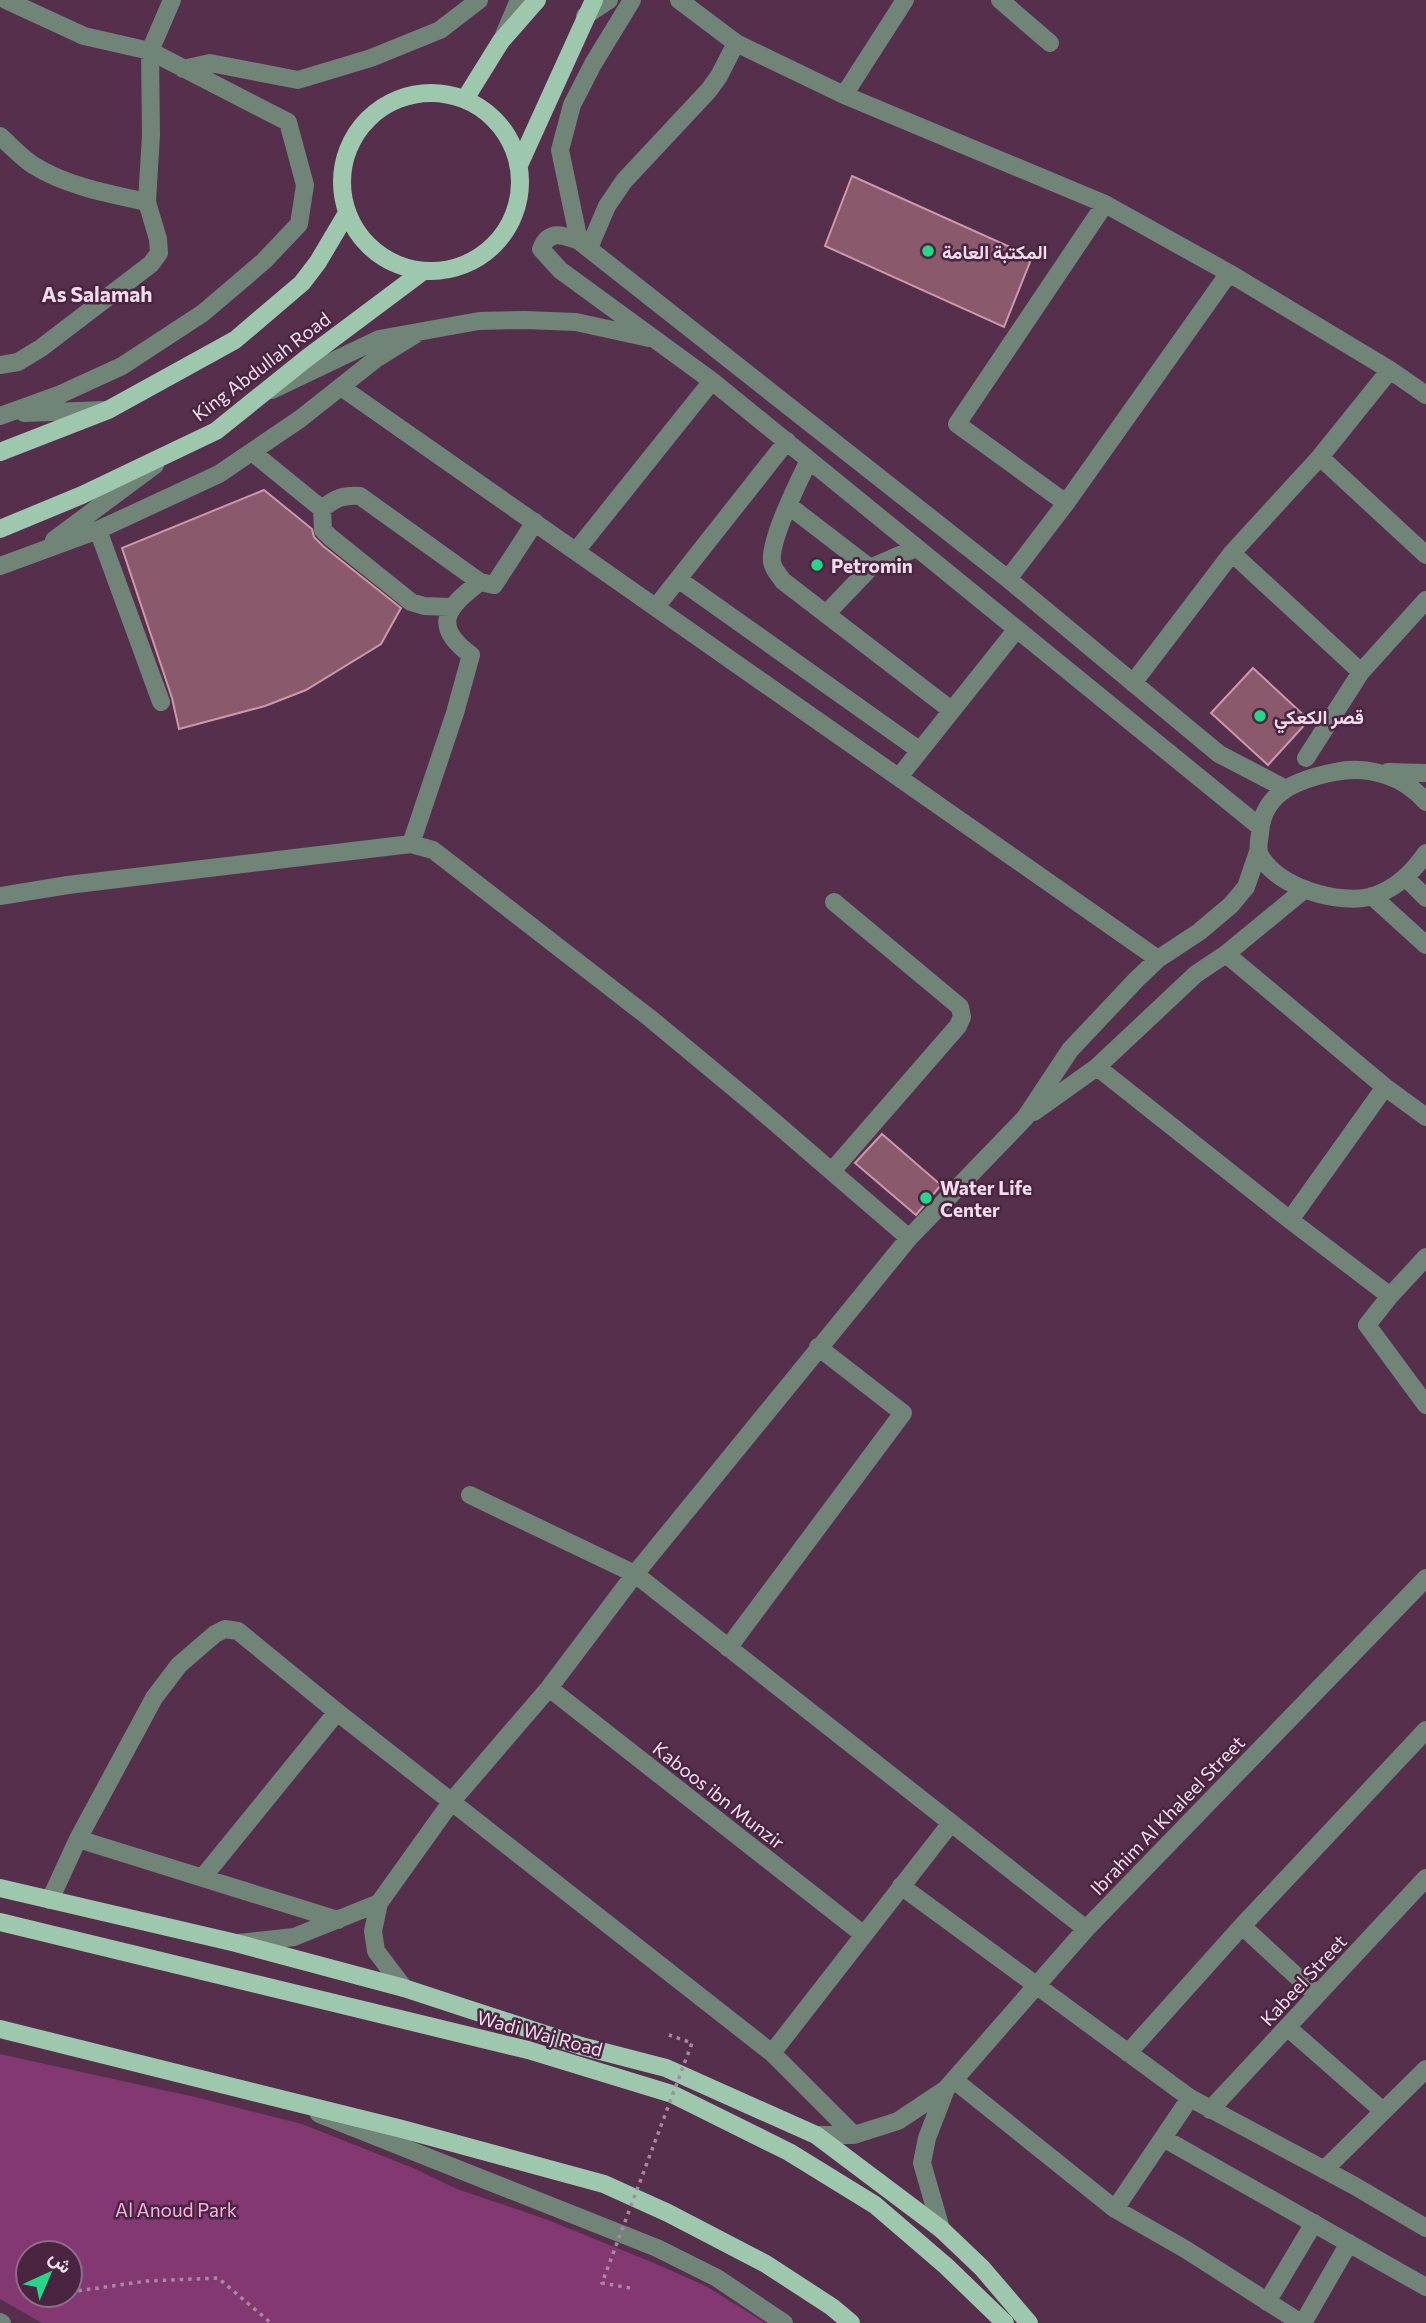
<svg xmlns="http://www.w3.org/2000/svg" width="1426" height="2323" font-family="Commissioner,Vazirmatn,sans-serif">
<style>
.green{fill:#833872;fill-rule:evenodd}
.building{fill:#8a596b;stroke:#ce98ab;stroke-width:2}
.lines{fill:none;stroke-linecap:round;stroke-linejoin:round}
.path{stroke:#a88aa0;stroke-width:3.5;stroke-dasharray:3.5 5;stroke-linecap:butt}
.minor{stroke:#708477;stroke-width:18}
.major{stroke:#9ec8ad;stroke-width:18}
.path-bridge{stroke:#a88aa0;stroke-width:3.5;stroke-dasharray:3.5 5;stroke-linecap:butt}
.poi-dot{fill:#23d886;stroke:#4a2541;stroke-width:2.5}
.labels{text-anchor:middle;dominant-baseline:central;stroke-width:5;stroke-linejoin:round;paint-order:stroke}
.poi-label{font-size:19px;font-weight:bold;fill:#f4dced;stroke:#4a2541;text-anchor:start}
.street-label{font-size:19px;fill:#f4dced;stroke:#4a2541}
.park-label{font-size:19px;fill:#f8b3e5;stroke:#4a2541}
.neighbourhood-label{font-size:21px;font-weight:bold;fill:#f4dced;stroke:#4a2541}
</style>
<rect width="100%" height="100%" fill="#552f4c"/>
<path class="green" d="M0 2054 195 2097 302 2124 413 2168 457 2189 548 2220 654 2263 706 2286 765 2323H42L0 2299ZM28 2253H70V2295H28Z"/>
<path class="building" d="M852 176 1032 257 1004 327 825 246Z
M264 490 312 529 314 537 323 546 401 608 381 644 306 690 265 706 179 729 172 698 122 548Z
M1253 668 1309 720 1268 765 1211 713Z
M882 1134 941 1185 916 1215 855 1163Z"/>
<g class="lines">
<path class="path" d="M70 2292 147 2281 218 2278 271 2323
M29 2298 48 2295"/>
<path class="minor" d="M679 0 736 43 844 95 1105 204 1229 273 1390 370 1426 395
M1000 0 1050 43
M585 16 609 0
M504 35 519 0
M183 69 210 63 298 80 371 58 440 30 479 0
M844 95 905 0
M0 136C11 146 21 157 33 165 66 186 110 194 147 202
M579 241 560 150 572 105 593 64 632 0
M589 248 607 206 624 181 709 90 719 76 736 43
M0 365 18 362 41 348 151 264 159 253 158 239 147 202 151 135 150 51 172 0
M341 387 1158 959
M272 390 379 339 479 321 525 320 576 322 649 338
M24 413 105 410
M0 416 61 394 122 366 203 313 264 261 299 224 305 185 288 122 150 51 84 36 6 0
M252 452 322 509 323 530 330 537 411 602 424 606 450 607
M1320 457 1426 555
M809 460C799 481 769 540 772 562 773 569 779 575 783 581L951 710
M1066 503 957 424 1105 204
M788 505 870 568
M322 509C335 498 343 495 360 496L480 582
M98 530 161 702
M54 540 155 465
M576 551 712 381
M1232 553 1361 672
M0 566 98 530 219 474 300 419 377 358 419 332
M678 579 919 750
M1008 579 1066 503 1229 273
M656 607 787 441
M826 614 870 568 916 548
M1133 683 1232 553 1320 457 1390 370
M1306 758 1361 672 1426 600
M1388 772 1426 773
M899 777 1016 630
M1426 802C1404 776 1368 765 1335 772 1299 779 1262 792 1260 834 1259 840 1257 849 1260 855 1276 887 1340 906 1373 896 1395 889 1413 872 1426 853
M1260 827 712 381 560 270 541 249C549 229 563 235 579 241L1008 579 1219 754 1286 789
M411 844 455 713 471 655C430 625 448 606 480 582L494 585 535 522
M1405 877 1426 898
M0 896 68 885 411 844 433 850 651 1019 751 1102 909 1238
M1372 896 1426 945
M1226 954 1385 1087 1426 1117
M1097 1067 1290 1220 1390 1296
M1034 1112 1097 1067 1196 974 1226 954 1305 889
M832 1171 958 1026 962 1017 960 1007 834 902
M1290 1220 1385 1087
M1426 1257 1390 1296 1367 1325 1426 1405
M470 1495 635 1574 1086 1929
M728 1648 903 1413 818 1347
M549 1688 864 1935
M78 1839 338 1920
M203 1877 337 1712
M901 1886 1190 2098 1353 2185 1426 2228
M50 1900 78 1839 154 1698 179 1665 215 1634 225 1629 238 1631 337 1712 772 2053 854 2135
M1242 1926 1317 1995
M239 1943 294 1937 379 1903
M404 1988 376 1951 373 1931 379 1903 452 1801 549 1688 635 1574 909 1238 1025 1118 1070 1050 1136 980 1158 959 1199 932 1231 905 1246 887 1258 852
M1287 2027 1383 2111
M772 2053 951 1823
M1128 2053 1242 1926 1426 1730
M954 2080 1115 2209 1185 2249 1301 2323
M1210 2110 1426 1878
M319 2114 657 2248 717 2278 784 2323
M816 2135H854L898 2121 946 2089 1086 1929 1426 1578
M1163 2138 1426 2287
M1324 2170 1426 2069
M1115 2209 1190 2098
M941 2229 922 2163 927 2138 946 2089
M1267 2302 1314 2223
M0 2322 2 2323
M1303 2323 1349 2243"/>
<path class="major" d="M342 182a89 89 0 1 1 178 0a89 89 0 1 1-178 0Z
M465 99 501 41 537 0
M519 165 594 0
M0 452 108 410 235 340 302 283 318 262 347 213
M0 529 82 495 216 431 307 358 422 272
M0 1888 236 1943 404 1988 581 2046 666 2068 816 2135 941 2229 982 2268 1029 2323
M0 1922 528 2050 672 2094 789 2152 875 2205 946 2266 1005 2323
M0 2029 402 2129 604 2184 668 2213 766 2264 832 2307 851 2323"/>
<path class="path-bridge" d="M630 2288 602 2283 692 2043 669 2035"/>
</g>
<g class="poi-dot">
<circle cx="928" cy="251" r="7"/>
<circle cx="817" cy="565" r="7"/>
<circle cx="1260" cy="716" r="7"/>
<circle cx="926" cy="1198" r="7"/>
</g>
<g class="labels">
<g class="poi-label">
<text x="942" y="251">المكتبة العامة</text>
<text x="831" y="565">Petromin</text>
<text x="1274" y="716">قصر الكعكي</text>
<text x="940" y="1187">Water Life<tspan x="940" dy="22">Center</tspan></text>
</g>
<g class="street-label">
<text transform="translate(261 366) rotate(-37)">King Abdullah Road</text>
<text transform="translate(719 1795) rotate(38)">Kaboos ibn Munzir</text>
<text transform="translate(1167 1815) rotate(-46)">Ibrahim Al Khaleel Street</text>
<text transform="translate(1303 1980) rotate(-47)">Kabeel Street</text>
<text transform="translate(540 2033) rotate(15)">Wadi Waj Road</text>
</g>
<g class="park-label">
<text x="176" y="2209">Al Anoud Park</text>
</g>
<g class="neighbourhood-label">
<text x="97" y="293">As Salamah</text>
</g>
</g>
<g transform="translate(49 2274) rotate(44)"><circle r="33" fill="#4a2541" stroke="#8e6e86" stroke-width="2"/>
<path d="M0-5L12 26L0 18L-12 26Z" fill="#23d886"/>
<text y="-10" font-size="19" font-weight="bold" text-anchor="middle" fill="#f4dced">ش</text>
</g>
</svg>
